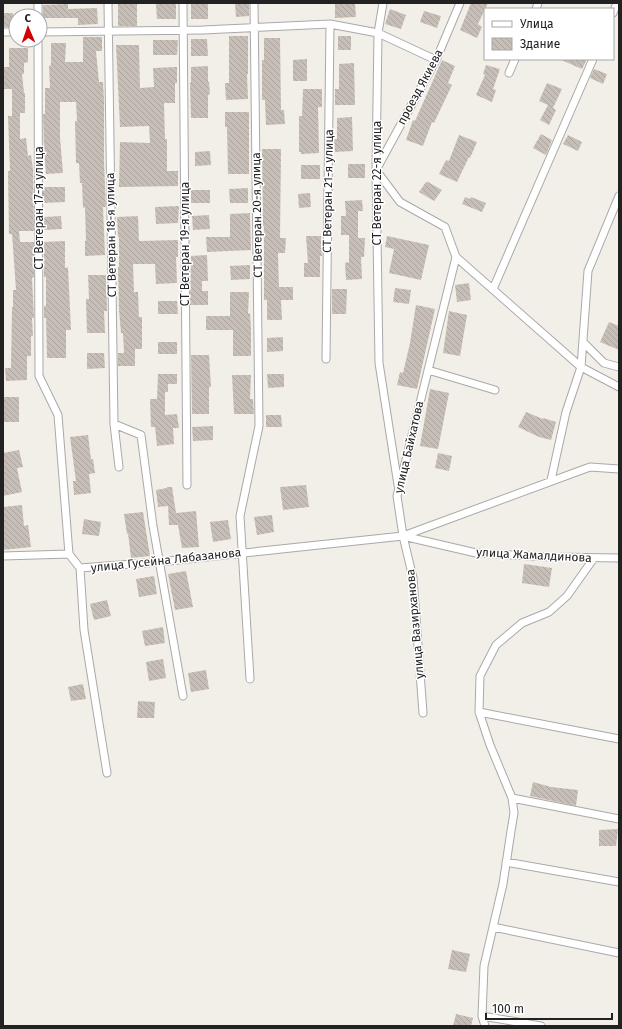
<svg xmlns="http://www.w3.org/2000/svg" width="622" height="1029" font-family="'Fira Sans',sans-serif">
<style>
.building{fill:url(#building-back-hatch)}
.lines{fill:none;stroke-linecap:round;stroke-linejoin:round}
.minor-casing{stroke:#a9a9a9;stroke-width:9}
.minor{stroke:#fff;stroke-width:7}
.labels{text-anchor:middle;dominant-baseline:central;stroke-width:3;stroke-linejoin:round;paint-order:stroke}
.street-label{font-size:12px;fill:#222;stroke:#fff}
</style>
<defs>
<pattern id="building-back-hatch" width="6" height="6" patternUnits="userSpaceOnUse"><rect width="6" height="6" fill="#c7bfb7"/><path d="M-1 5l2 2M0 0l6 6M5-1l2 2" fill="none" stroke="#aba49d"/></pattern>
</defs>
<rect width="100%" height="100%" fill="#f2efe8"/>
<path class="building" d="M118 3H137V26H118Z
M176 3V19H157L156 4Z
M191 3H208V19H191Z
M235 3H249V16L236 17Z
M335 3H355L356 17 335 18Z
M471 3H488L478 24 482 27 477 38 460 30Z
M68 4V9L97 8 98 24 78 25V18H43V5Z
M390 9 406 15 401 29 385 24Z
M424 11 441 16 437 28 420 22Z
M3 13H13V27H3Z
M229 36H248V74H247L248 99 226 100 225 83H229Z
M338 36H351V50H338Z
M83 37H102V51H96L99 82H103L104 100V163L106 207H103L105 255 85 256V241H86L85 207 83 208 82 183H80L79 163H76L75 121H77L76 102H60V137L63 173 46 174 44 151 43 114H45V88H50L49 66 51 65V43H66L65 62H83Z
M264 38H280L281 110H284L285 124 266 125 265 100H262V60H264Z
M191 39H207L208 56H191Z
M153 40H178L177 55H153Z
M116 45H139L140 88 154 87 153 68 177 67V83H175V103H164L165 139H167V171H178V186L119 187 120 142 150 143 149 126 120 127Z
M9 48H28V62L24 63V74H22L24 93H25V113H20V139L26 138 28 156 31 155 33 169 34 231H19L20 242H34V277L32 278 34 318H32L33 336H31V356H27V380L6 381 5 368H11L12 307H13V290H16L12 234H9L8 171H10L8 116H12V89H4L3 67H9Z
M307 59V81H293V60Z
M559 59H587L582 69Z
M442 60 455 66 448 83 452 85 434 123 432 122 423 146 406 140 413 120 415 121Z
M354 63 355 105H335V89H339V64Z
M486 65 500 69 493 89 496 90 492 102 476 95 485 75 483 74Z
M208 66V82H209L210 94 208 95V118H191L190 83 191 82V67Z
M594 69 607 74 603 84 590 78Z
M547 83 562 89 553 108 556 110 549 125 540 120 548 105 539 101Z
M303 89H322V107H318L319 153 301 154V152H299V116H302Z
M225 112H249V174H228L227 127H225Z
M352 117 353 151 335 152 334 139H337V118Z
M541 134 552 140 546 155 533 148Z
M459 135 477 142 470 158 469 157 457 182 439 174 446 160 449 161Z
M568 135 582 142 578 151 563 144Z
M262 149H281L280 238H286L285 253H278L279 287H293V300H281L282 320H267V300H264V226H263Z
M210 151 211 165 195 166V152Z
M348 164H365V178H348Z
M301 165H320V179H301Z
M426 182H428L442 190 434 201 419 192Z
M43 187H65V202L43 203Z
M248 188V203H230L229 189Z
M191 190H210V203H191Z
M310 193 311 207 299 208 298 194Z
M465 197 470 199 471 197 486 203 482 212 462 204Z
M362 200 363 211H358V238H365L364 257H361L362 279 346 280 345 263 349 262V235H341V216H346L345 201Z
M179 206 178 223 156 224 155 207Z
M250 213 251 250 207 252 206 237H230V214Z
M209 215 210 229 193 230 192 216Z
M61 216 62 229 44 230V217Z
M138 216 139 241 178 240V257H176L177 283 156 284 155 264H133L134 292H138L139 317H142V349H135V366H118V353H124L123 333H121L119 310 118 267H119V237H118L117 217Z
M306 236H321L322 256H320V277H304V263H308Z
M387 236 429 245 421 280 389 273 394 249 385 247Z
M65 241V268L68 267 71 330H66V358H47L46 318H44V306H46V277H44V242Z
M207 255 208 281H202V291H208V305H190L191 256Z
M250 265V279L231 280 230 266Z
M88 275H106L107 311H104L105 333H87L86 299H89Z
M469 283 471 300 457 302 455 285Z
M395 288 411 290 409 304 393 302Z
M332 289H347L346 314H332Z
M230 292H249L248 314 250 313 251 329V356H233V330H206V316H230Z
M158 301H177L178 314H158Z
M416 305 435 309 417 389 397 385 400 372 403 373 410 343Z
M449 311 467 315 460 356 443 353Z
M609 322 619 326V350L600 342Z
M283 337V351L267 352V338Z
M158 342H177V354H158Z
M87 353H104L105 368 87 369Z
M191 355H209L211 387H209V414H192Z
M158 374H177V384H168V392H165V415L177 414 179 428H173L174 444 157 446 155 427H151L150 399H157Z
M267 374H284V387L268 388Z
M232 375H251L250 399H253L254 414H234Z
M430 389 449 393 438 449 420 446Z
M4 397H19V422H4Z
M526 412 543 419V418L556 422 551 440 539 437 518 427Z
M266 415H281L282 427H266Z
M213 426V440L193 441 192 427Z
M88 435 91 459H93L95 473 89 474 91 493 74 495 73 481H76L70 437Z
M19 450 23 467 17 468 22 492 3 496V453Z
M438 453 452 456 449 471 435 468Z
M306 485 309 507 283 510 280 487Z
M167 487H172L176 513 196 511 199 547 182 548 178 525H169L168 506 158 507 156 490 167 488Z
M22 505 24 526 28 525 31 547 3 550V507Z
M143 512 150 556 131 558 128 533 127 534 124 514Z
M272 515 274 532 257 535 254 517Z
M84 519 101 522 99 536 82 534Z
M228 520 231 539 213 542 210 522Z
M524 564 552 568 549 587 522 583Z
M186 571 193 607 175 610 168 574Z
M154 576 157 594 139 597 136 579Z
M107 600 111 616 94 620 90 604Z
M163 627 165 643 145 646 142 631Z
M163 659 166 678 149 681 146 662Z
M206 670 209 689 191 692 188 673Z
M83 684 86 699 71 701 68 687Z
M138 701 155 702 154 718H137Z
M533 782 551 787 578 790 576 806 530 796Z
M618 829 616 846H599V830Z
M452 950 470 954 466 972 448 969Z
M456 1014 473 1018 471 1026H453Z"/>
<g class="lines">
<defs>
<path id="minor" d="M38 3V16
M108 3 114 424 119 467
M183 3 187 485
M383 3 378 33 376 170 379 363 398 485
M460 3 436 60 376 170 400 202 445 227 456 257 397 496 403 536 590 467 619 469
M536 9 538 3
M613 13 617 3
M3 32H16
M40 32 203 30 330 24 378 33 436 60
M38 40 39 376 58 415 69 554 80 568 159 562 403 536 476 553 552 557 619 558
M509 73 515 59
M456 257 581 367 619 387
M493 289 593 59
M583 342 604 363 619 367
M326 359 330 24
M428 370 495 390
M114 424 141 435 153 526 183 696
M551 480 566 412 581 367 588 271 619 196
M403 536 413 578 423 713
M3 556 69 554
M80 568 84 630 107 773
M250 679 240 516 259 426 254 3
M479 712 619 739
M512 798 619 819
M506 862 619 882
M493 927 619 953
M482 1016 541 1026
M485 1026 482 1016 484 966 503 884 511 831 514 813 512 798 490 745 479 712 480 676 496 645 522 623 549 612 567 596 594 558"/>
</defs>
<use href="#minor" class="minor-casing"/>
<use href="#minor" class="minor"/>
</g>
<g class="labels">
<g class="street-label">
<text transform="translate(420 87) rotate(-62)">проезд Якиева</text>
<text transform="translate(377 183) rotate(-90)">СТ Ветеран 22-я улица</text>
<text transform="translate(328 191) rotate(-89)">СТ Ветеран 21-я улица</text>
<text transform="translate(39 208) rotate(-90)">СТ Ветеран 17-я улица</text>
<text transform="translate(257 215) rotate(-91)">СТ Ветеран 20-я улица</text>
<text transform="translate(111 235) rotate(-91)">СТ Ветеран 18-я улица</text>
<text transform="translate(185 244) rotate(-90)">СТ Ветеран 19-я улица</text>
<text transform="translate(409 447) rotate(-77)">улица Байхатова</text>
<text transform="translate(534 555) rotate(3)">улица Жамалдинова</text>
<text transform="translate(166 560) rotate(-6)">улица Гусейна Лабазанова</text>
<text transform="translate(415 624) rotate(-95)">улица Вазирханова</text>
</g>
</g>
<rect width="622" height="1029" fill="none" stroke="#222222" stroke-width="8"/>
<rect x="484" y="8" width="130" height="52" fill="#ffffff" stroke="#a7a7a7"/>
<rect x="492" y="21" width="20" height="6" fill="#ffffff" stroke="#a7a7a7"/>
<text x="520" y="28" font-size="12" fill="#222222">Улица</text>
<rect x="492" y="38" width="20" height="12" fill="url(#building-back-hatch)" stroke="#a7a7a7"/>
<text x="520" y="48" font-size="12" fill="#222222">Здание</text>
<g transform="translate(28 28) rotate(358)"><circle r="19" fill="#ffffff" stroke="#a7a7a7"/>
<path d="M0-3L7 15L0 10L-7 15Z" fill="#d30002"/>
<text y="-6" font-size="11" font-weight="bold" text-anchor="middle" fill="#222222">С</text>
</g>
<path d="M486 1013v6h126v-6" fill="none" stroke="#222222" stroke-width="2"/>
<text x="492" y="1013" font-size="12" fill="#222222" stroke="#ffffff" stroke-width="3" paint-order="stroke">100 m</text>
</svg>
